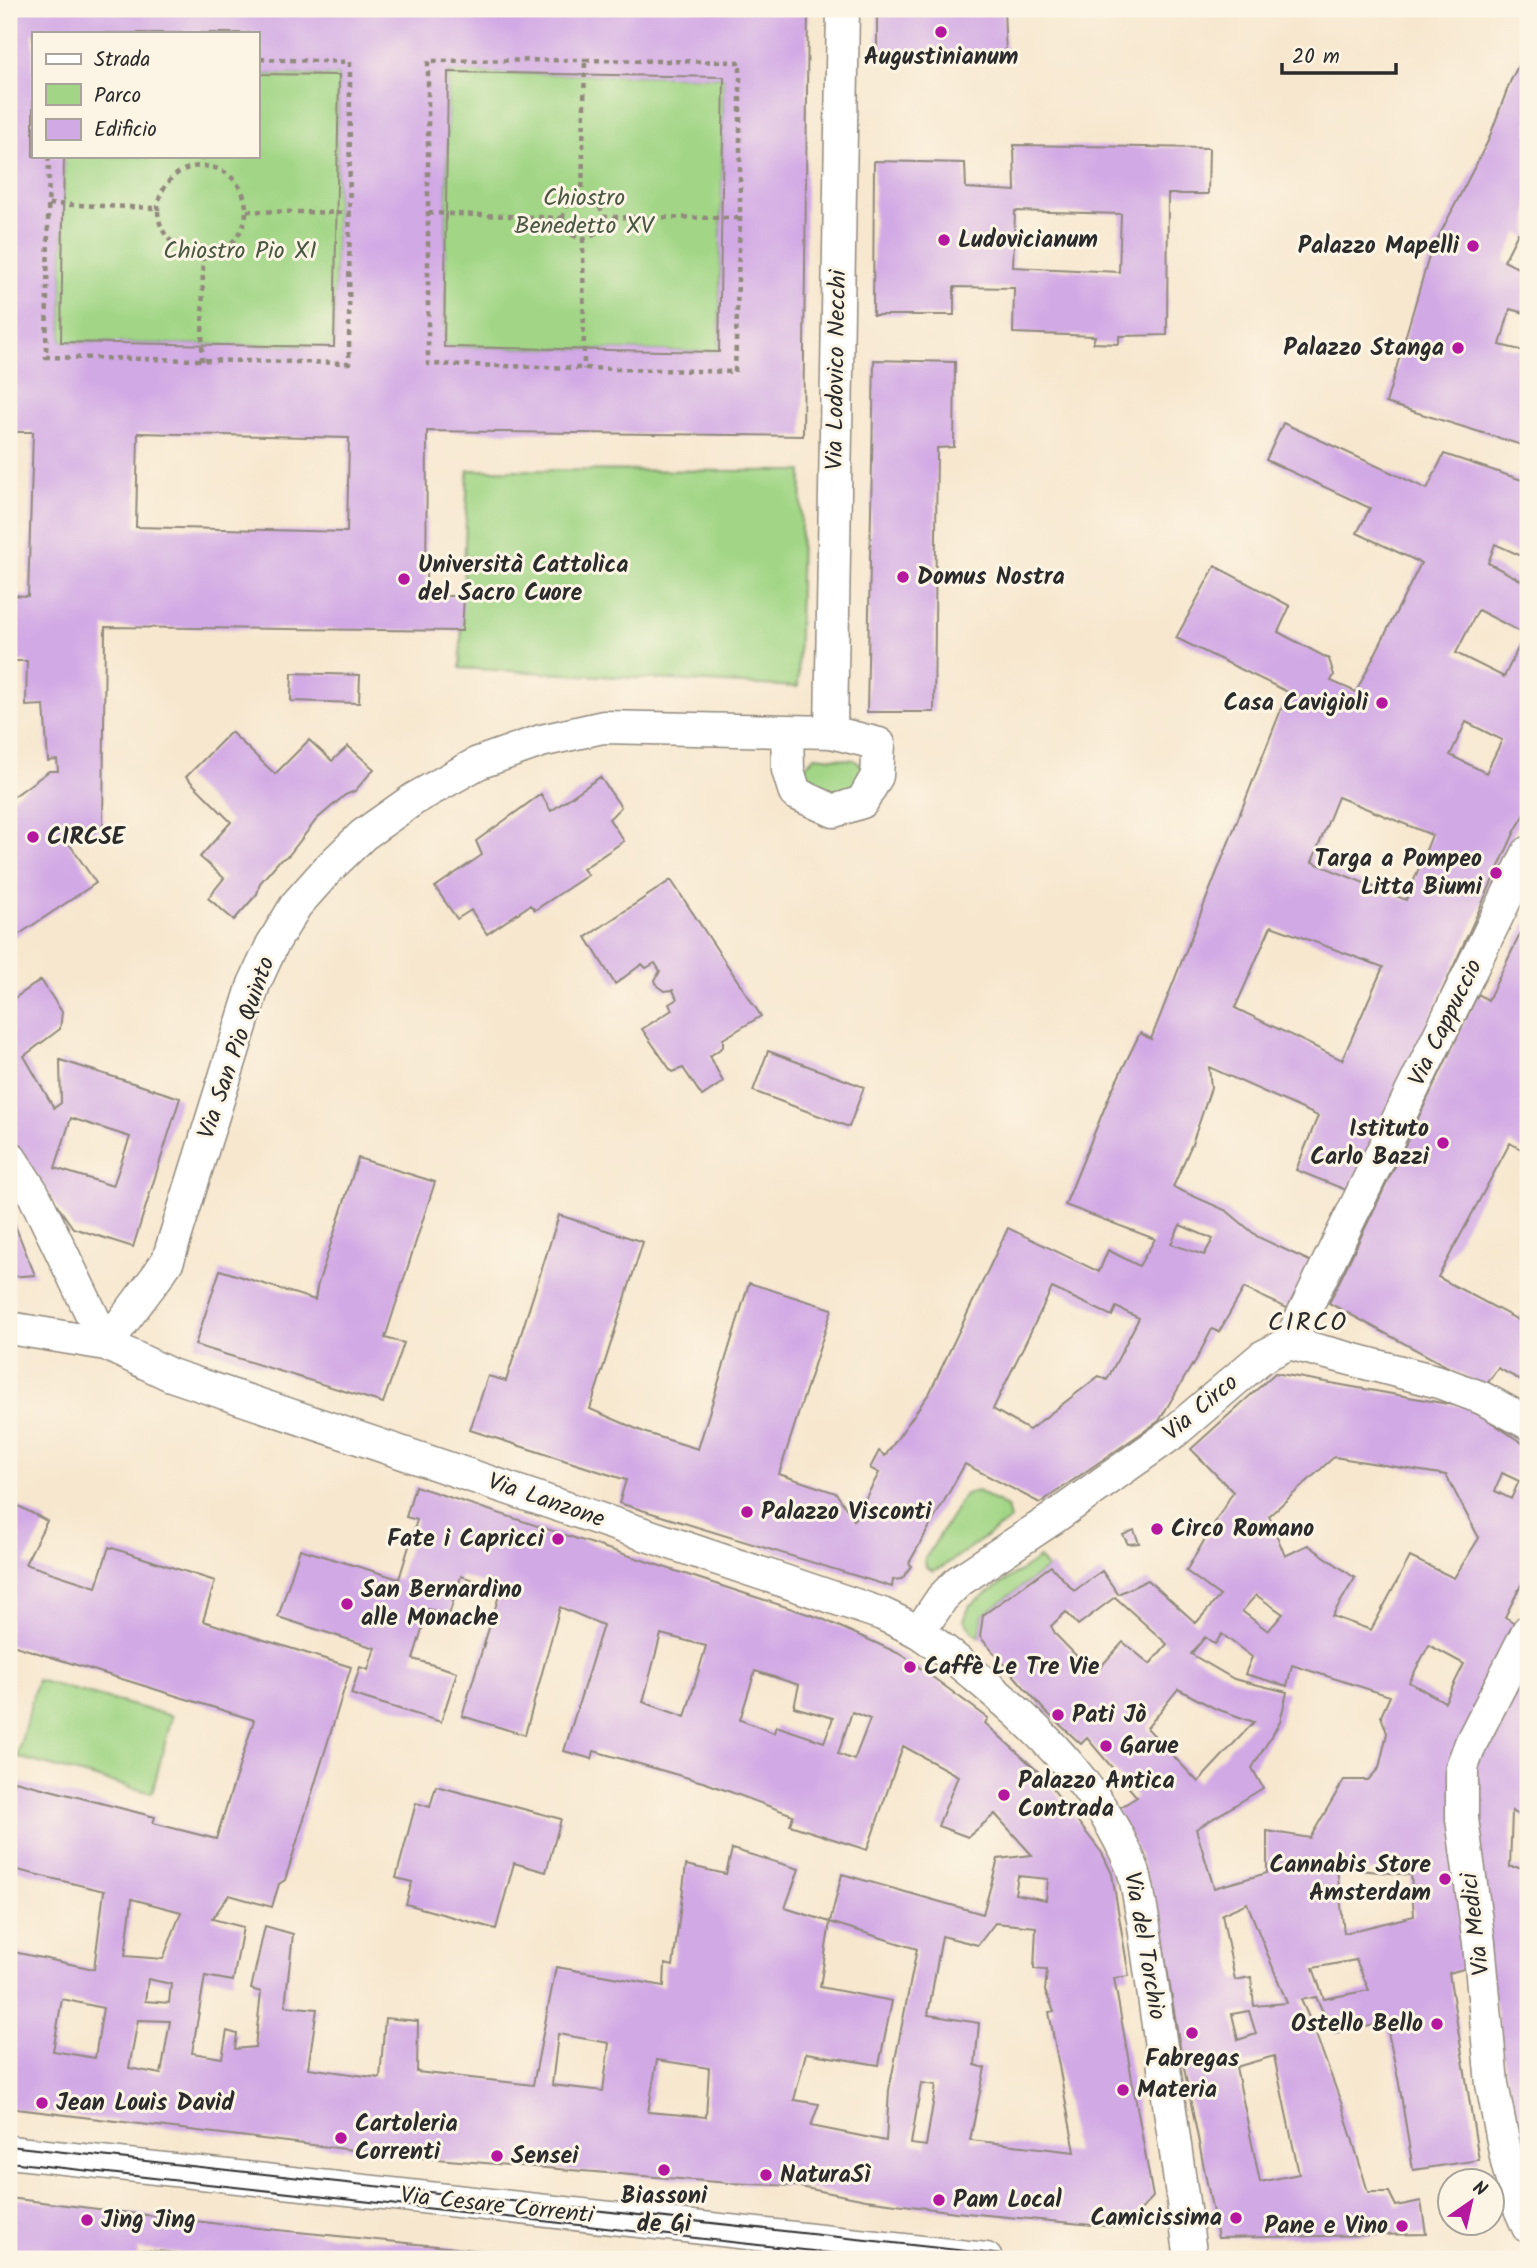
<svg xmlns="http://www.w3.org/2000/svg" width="1537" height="2268" font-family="Kalam,sans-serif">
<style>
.green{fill:#a2d686;stroke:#668058;stroke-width:2}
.building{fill:#d1a9e5;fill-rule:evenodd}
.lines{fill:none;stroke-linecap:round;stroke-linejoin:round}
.minor-casing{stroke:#91897d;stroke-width:35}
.path{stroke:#91897d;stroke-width:4.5;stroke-dasharray:5 5;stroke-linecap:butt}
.minor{stroke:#fff;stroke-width:32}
.tram{stroke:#2b2b2b;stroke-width:2}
.poi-dot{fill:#b5179e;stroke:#fcf5e5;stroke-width:2.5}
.labels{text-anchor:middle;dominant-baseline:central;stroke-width:6;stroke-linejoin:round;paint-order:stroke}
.poi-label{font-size:24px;font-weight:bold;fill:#2b2b2b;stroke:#fcf5e5;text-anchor:start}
.park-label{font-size:24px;fill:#495642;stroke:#fcf5e5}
.street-label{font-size:24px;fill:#2b2b2b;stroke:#fcf5e5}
.neighbourhood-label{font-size:26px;letter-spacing:2px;fill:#2b2b2b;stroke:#fcf5e5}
</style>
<rect width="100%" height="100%" fill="#fcf5e5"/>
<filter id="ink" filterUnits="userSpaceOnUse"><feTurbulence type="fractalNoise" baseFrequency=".0143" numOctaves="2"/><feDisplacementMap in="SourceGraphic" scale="14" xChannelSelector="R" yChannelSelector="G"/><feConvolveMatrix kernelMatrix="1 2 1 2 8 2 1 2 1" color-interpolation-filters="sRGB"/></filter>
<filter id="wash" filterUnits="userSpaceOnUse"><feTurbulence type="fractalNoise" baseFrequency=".00686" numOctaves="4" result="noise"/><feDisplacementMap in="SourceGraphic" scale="28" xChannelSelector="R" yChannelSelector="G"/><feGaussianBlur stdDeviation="1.57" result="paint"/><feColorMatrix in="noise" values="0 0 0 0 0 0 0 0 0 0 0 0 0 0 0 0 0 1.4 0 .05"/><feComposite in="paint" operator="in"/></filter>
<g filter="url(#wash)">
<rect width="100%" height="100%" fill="#f7e7cf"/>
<path class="green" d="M448 72 724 77 719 352 444 347Z
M257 74 339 75 334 347 61 342 64 156H257Z
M468 470 802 471 798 687 460 668Z
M815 756 854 760 866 769V781L838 797 803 779 805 767Z
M977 1491 1007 1507 1010 1520 942 1567 933 1571 926 1567 925 1559 965 1494Z
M1039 1558 1047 1568 983 1615 980 1637 973 1632 964 1620 970 1605Z
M37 1680 172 1716 152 1793 17 1757Z"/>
<g id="blocks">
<path class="building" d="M9 9H808L803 436 427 431 426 596H464L462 631 105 627 103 828 74 837 70 845 96 883 9 941V894L15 889 9 879V800L49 771H58L57 760 48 761 44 705 26 706 27 661H9V595L28 596 33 432H9ZM33 33H257V74L339 75 334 347 61 342 64 156H33ZM448 72 724 77 719 352 444 347ZM138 433 349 438 347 532 136 527Z
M877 9H1004L1006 55H877Z
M1528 46V239L1518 233 1504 261 1528 273V314L1510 309 1500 345 1528 352V447L1386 403 1430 253 1488 141 1510 82Z
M1014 145 1209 148 1208 194H1168L1167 335 1119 336V344L1093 343 1095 336 1013 333 1014 288 954 287V315H873L874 161 965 163 966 188 1015 191ZM1015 211 1121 214 1119 272 1013 267Z
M874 360 955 362 954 447 937 448 934 712H867Z
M1283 423 1427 489 1444 454 1528 482V559L1495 544 1488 563 1528 584V809L1515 831 1351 1192 1296 1170 1318 1116 1209 1067 1211 1088 1192 1144 1173 1187 1227 1211 1258 1237 1316 1264 1291 1310 1244 1288 1219 1332 1212 1329 1193 1366 1192 1365 1159 1421 1040 1503 965 1464 909 1563 911 1566 902 1579 893 1580 892 1587 619 1503 626 1480 470 1430 488 1376 506 1381 559 1215 643 1242 590 1409 646 1433 698 1449 749 1283 832 1309 779 1474 836 1493 854 1520 879 1473 870 1468 879 1451 885 1456 930 1392 1008 1228 1099 1272 1108 1250 1139 1266 1155 1239 1065 1205 1111 1092 1140 1033 1151 1039 1288 692 1176 638 1215 566 1290 606 1278 632 1329 659 1334 675 1331 681 1356 692 1421 563 1357 533 1370 508 1266 460ZM1478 610 1525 634 1504 677 1456 653ZM1466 722 1502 740 1486 773 1450 755ZM1338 797 1432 835 1406 900 1312 862ZM1271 926 1383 967 1342 1060 1235 1008ZM1180 1225 1213 1239 1204 1255 1171 1244ZM1052 1288 1112 1316 1116 1307 1139 1318 1107 1380 1099 1376 1029 1430 993 1409Z
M292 673 360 675 359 703 291 701Z
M231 732 275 774 309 740 332 761 348 746 374 769 355 791 345 795 317 819 289 855 279 861 260 883 257 894 234 920 208 898 224 878 200 857 231 822 186 777Z
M600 777 621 807 609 819 624 841 583 869 588 875 535 910 530 905 487 934 471 910 457 919 435 887 482 855 476 841 541 794 551 811Z
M671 880 761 1016 723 1039V1047L710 1056 723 1082 702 1096 683 1068 672 1072 642 1029 672 1010 669 1004 677 999 673 990 664 991 657 986 655 980 660 971 655 963 646 968 642 964 615 984 586 937Z
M1528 918V1056L1523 1066 1528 1069V1153L1510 1143 1438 1277 1518 1320 1528 1301V1384L1498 1368 1485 1387 1329 1303 1478 994 1488 1000Z
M41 980 62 1012 60 1029 24 1056 54 1108 61 1103 60 1060 180 1098 133 1247 73 1228 9 1136V1002ZM71 1118 130 1137 113 1186 55 1168Z
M768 1051 864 1087 849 1127 753 1091Z
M358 1158 435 1182 385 1338 404 1343 383 1403 195 1345 220 1270 315 1300 317 1287Z
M9 1210 26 1253 35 1275 9 1277Z
M1275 1373 1470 1408 1528 1447V1571L1505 1617 1523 1628 1454 1759 1456 1887 1467 1968 1449 1973 1479 2160 1413 2170 1399 2083 1386 2023 1333 2033 1316 1997 1301 2000 1312 2024 1342 2105 1368 2192H1389L1396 2206 1421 2201 1426 2234 1218 2238 1181 2053 1157 1909 1139 1853 1116 1810 1137 1797 1087 1738 1081 1744 1045 1711 980 1637 983 1615 1051 1566 1074 1591 1102 1571 1118 1594 1148 1580 1196 1623 1220 1596 1186 1571 1233 1492 1191 1449ZM1334 1457 1446 1475 1479 1538 1454 1578 1410 1557 1371 1630 1332 1616 1355 1578 1308 1545 1285 1556 1269 1516ZM1502 1473 1519 1481 1511 1499 1495 1491ZM1256 1595 1283 1614 1268 1631 1242 1611ZM1115 1597 1167 1644 1150 1664 1123 1642 1094 1674 1056 1635 1051 1626 1066 1612 1078 1625ZM1222 1634 1252 1657 1245 1674 1287 1686 1292 1665 1390 1696 1381 1716 1387 1733 1379 1768 1368 1780H1344L1310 1838 1267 1831V1873L1214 1888 1196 1829 1263 1788 1252 1768 1280 1722 1287 1692 1234 1679 1191 1654 1205 1637 1215 1644ZM1429 1645 1464 1664 1445 1702 1409 1682ZM1178 1689 1214 1708 1254 1722 1198 1782 1147 1728ZM1337 1868 1411 1875 1414 1916 1344 1933ZM1247 1903 1287 2003 1254 2006 1251 1977 1235 1980 1222 1914ZM1356 1960 1369 1990 1324 1999 1313 1968ZM1249 2011 1256 2034 1238 2040 1232 2014ZM1274 2056 1299 2174 1260 2182 1236 2067Z
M415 1486 820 1618 876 1643 904 1656 988 1718 985 1723 1042 1775 1102 1853 1112 1874 1129 1976 1114 1978 1153 2197 1124 2228 956 2212 866 2200 795 2186 729 2183 411 2157 9 2108V1951L94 1969 104 1891 9 1868V1787L13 1788 15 1781 155 1817 153 1823 216 1839 254 1720 9 1644V1501L47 1521 25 1564 96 1587 109 1547 215 1581 203 1621 351 1667 285 1880 279 1884 272 1907 229 1895 212 1919 243 1927 233 1981 205 1976 192 2053 222 2058 227 2031 237 2034 235 2049 255 2047 261 1992 251 1989 265 1926 293 1934 285 2006 317 2009 308 2068 380 2078 385 2018 418 2021 417 2072 533 2085 556 1967 664 1986 665 1964 673 1966 686 1865 726 1874 732 1849 799 1869 785 1908 830 1922 820 1987 892 2001 879 2065 806 2053 794 2100 819 2104 811 2126 886 2141 889 2090 917 1949 830 1922 842 1874 983 1914 998 1859 1032 1855 995 1814 968 1837 938 1826 958 1776 903 1746 867 1850 790 1825 793 1815 706 1783 594 1751 592 1759 564 1751 603 1625 560 1607 525 1735 462 1716 501 1589 461 1576 449 1615 428 1609 413 1659 457 1672 441 1722 351 1694 360 1667 368 1670 375 1648 278 1617 300 1549 399 1579 417 1520 406 1517ZM661 1634 706 1646 685 1717 643 1702ZM755 1671 799 1685 794 1707 833 1718 824 1742 776 1726 774 1733 740 1720ZM852 1712 870 1719 854 1760 838 1754ZM1018 1876 1048 1879 1046 1900 1015 1894ZM132 1899 181 1912 163 1959 125 1956ZM995 1923 1036 1927 1034 1969 1047 1970 1045 1991 1054 2011 1049 2012 1075 2152 970 2140 985 2068 975 2065 979 2023 928 2015 942 1936 978 1945ZM148 1979 171 1984 169 2003 145 2001ZM62 1999 103 2008 95 2058 53 2051ZM138 2020 170 2021 161 2074 129 2068ZM558 2034 609 2043 603 2091 552 2085ZM657 2060 709 2068 706 2117 648 2112ZM921 2083 936 2085 926 2146 911 2144Z
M1134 1530 1139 1543 1128 1544 1123 1535Z
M1528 1669V1820L1512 1811 1510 1867H1528V2152L1519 2154 1478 1898 1475 1764Z
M436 1786 561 1819 546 1872 514 1863 496 1929 406 1904 412 1882 396 1878 416 1803 430 1807Z
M9 2198 219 2224 545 2257V2259H195V2255L138 2249 137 2259H52L9 2253Z"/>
</g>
</g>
<g filter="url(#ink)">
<use href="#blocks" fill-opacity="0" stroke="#91897d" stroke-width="2"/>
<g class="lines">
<defs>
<path id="minor" d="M831 732 843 9
M9 1156 33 1193 106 1344
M9 1328 106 1344 171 1375 882 1614C895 1620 908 1626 920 1633 941 1647 960 1663 979 1679 1042 1731 1101 1790 1132 1867 1138 1883 1139 1902 1143 1919L1191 2259
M1289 1343 1528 853
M106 1344 158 1275 168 1260 254 984 272 945 296 905 329 868 363 835 414 799 478 763 541 741 603 727 831 732 879 744 877 776 862 802 834 811 795 793 788 770 787 731
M1528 1631 1471 1743 1462 1767V1819L1479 1943 1492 2084 1507 2162 1518 2204 1528 2227
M919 1632 942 1598 959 1581 1052 1519 1173 1433 1262 1357 1289 1343 1439 1382 1482 1398 1528 1423
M9 2152 986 2259"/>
</defs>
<use href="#minor" class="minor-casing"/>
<path class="path" d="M585 60 740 62V218L735 372 428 364V61Z
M49 156 46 357 349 363 350 62 257 59
M202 156V165
M158 210a44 44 0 1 1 88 0a44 44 0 1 1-88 0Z
M582 198 585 60
M563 218a20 20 0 1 1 40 0a20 20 0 1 1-40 0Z
M49 204 157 208
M247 211 351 213
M428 213 563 218
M603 217 740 218
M583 238 584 369
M202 361 203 255"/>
<use href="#minor" class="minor"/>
<path class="tram" d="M9 2146 1040 2259
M9 2162 885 2259"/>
</g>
</g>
<g class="poi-dot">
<circle cx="941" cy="32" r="7"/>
<circle cx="944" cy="240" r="7"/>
<circle cx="1473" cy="246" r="7"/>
<circle cx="1458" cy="348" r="7"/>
<circle cx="903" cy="577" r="7"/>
<circle cx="404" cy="579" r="7"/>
<circle cx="1382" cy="703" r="7"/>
<circle cx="33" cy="837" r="7"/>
<circle cx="1496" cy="873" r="7"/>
<circle cx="1443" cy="1143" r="7"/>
<circle cx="747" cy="1512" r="7"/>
<circle cx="1157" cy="1529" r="7"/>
<circle cx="558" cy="1539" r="7"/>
<circle cx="347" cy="1604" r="7"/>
<circle cx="910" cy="1667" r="7"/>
<circle cx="1058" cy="1715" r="7"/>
<circle cx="1106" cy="1746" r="7"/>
<circle cx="1004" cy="1795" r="7"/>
<circle cx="1445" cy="1879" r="7"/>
<circle cx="1437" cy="2024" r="7"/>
<circle cx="1192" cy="2033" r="7"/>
<circle cx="1123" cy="2090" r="7"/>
<circle cx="42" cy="2103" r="7"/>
<circle cx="341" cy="2138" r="7"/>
<circle cx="497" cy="2156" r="7"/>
<circle cx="664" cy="2170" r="7"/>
<circle cx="766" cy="2175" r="7"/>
<circle cx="939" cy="2200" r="7"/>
<circle cx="1236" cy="2218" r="7"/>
<circle cx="87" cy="2220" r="7"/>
<circle cx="1402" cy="2226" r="7"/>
</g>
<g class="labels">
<g class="poi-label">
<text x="941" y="57" text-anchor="middle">Augustinianum</text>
<text x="958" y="240">Ludovicianum</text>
<text x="1459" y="246" text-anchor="end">Palazzo Mapelli</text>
<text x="1444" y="348" text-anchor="end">Palazzo Stanga</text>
<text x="418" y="565">Università Cattolica<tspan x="418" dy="28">del Sacro Cuore</tspan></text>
<text x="917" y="577">Domus Nostra</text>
<text x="1368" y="703" text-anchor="end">Casa Cavigioli</text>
<text x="47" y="837">CIRCSE</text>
<text x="1482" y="859" text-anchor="end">Targa a Pompeo<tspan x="1482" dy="28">Litta Biumi</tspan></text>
<text x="1429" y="1129" text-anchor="end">Istituto<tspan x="1429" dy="28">Carlo Bazzi</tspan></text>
<text x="761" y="1512">Palazzo Visconti</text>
<text x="1171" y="1529">Circo Romano</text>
<text x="544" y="1539" text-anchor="end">Fate i Capricci</text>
<text x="361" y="1590">San Bernardino<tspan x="361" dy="28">alle Monache</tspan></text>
<text x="924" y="1667">Caffè Le Tre Vie</text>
<text x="1072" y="1715">Pati Jò</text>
<text x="1120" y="1746">Garue</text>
<text x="1018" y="1781">Palazzo Antica<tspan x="1018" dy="28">Contrada</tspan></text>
<text x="1431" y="1865" text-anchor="end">Cannabis Store<tspan x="1431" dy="28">Amsterdam</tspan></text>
<text x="1423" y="2024" text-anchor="end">Ostello Bello</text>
<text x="1192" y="2059" text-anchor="middle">Fabregas</text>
<text x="1137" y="2090">Materia</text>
<text x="56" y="2103">Jean Louis David</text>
<text x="355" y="2124">Cartoleria<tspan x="355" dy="28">Correnti</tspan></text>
<text x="511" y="2156">Sensei</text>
<text x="780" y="2175">NaturaSì</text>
<text x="664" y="2196" text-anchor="middle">Biassoni<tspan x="664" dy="28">de Gi</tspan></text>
<text x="953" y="2200">Pam Local</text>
<text x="1222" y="2218" text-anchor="end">Camicissima</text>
<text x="101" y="2220">Jing Jing</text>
<text x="1388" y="2226" text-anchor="end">Pane e Vino</text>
</g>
<g class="park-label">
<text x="584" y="198">Chiostro<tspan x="584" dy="28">Benedetto XV</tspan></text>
<text x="240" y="251">Chiostro Pio XI</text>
</g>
<g class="street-label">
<text transform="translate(837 370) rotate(-89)">Via Lodovico Necchi</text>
<text transform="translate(1446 1023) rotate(-64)">Via Cappuccio</text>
<text transform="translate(237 1048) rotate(-71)">Via San Pio Quinto</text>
<text transform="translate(1201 1408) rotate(-40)">Via Circo</text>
<text transform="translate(546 1501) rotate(19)">Via Lanzone</text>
<text transform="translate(1476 1924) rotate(-97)">Via Medici</text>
<text transform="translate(1144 1946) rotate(80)">Via del Torchio</text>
<text transform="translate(497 2206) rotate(6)">Via Cesare Correnti</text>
</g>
<g class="neighbourhood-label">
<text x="1308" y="1323">CIRCO</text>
</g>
</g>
<rect width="1537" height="2268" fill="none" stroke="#fcf5e5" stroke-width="35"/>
<rect x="32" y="32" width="228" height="126" fill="#fcf5e5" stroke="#a8a49b" stroke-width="2"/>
<rect x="46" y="54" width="35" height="10" fill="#ffffff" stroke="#a8a49b" stroke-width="2"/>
<text x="94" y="66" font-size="21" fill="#2b2b2b">Strada</text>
<rect x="46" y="84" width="35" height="21" fill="#a2d686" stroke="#a8a49b" stroke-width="2"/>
<text x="94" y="102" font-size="21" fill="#2b2b2b">Parco</text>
<rect x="46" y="119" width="35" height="21" fill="#d1a9e5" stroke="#a8a49b" stroke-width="2"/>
<text x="94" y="136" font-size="21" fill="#2b2b2b">Edificio</text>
<g transform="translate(1471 2202) rotate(34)"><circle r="33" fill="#fcf5e5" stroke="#a8a49b" stroke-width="2"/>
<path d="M0-5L12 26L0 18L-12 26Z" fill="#b5179e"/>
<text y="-10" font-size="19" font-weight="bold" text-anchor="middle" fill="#2b2b2b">N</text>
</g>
<path d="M1282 63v10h114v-10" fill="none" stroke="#2b2b2b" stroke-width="3.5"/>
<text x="1292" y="63" font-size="21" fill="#2b2b2b" stroke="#fcf5e5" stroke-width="5" paint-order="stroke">20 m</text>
</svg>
